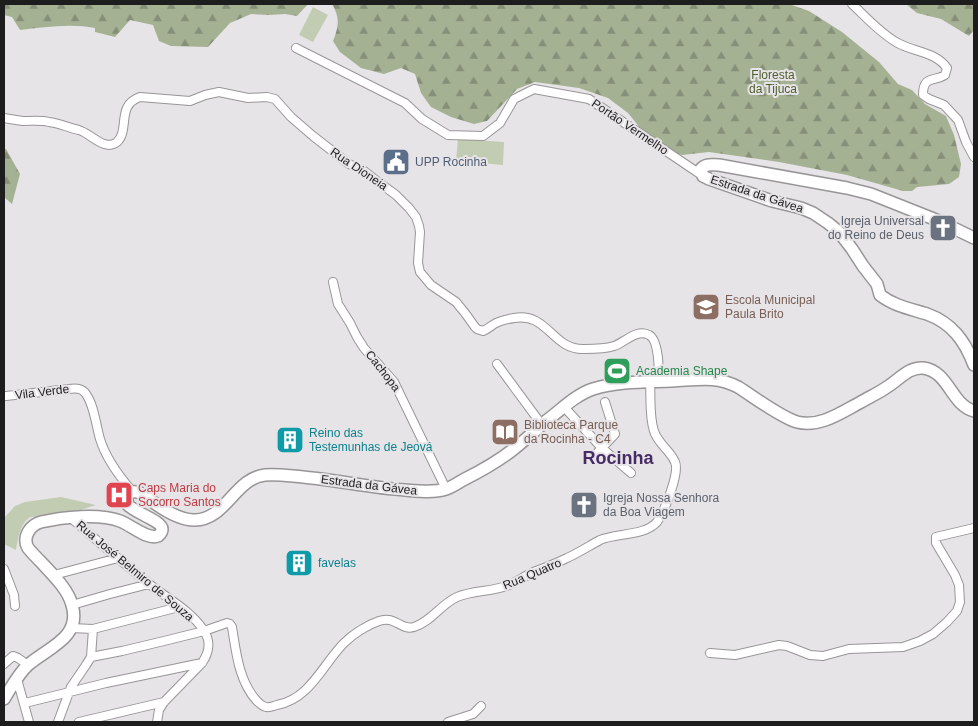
<svg xmlns="http://www.w3.org/2000/svg" width="978" height="726" font-family="Helvetica,sans-serif">
<style>
.green{fill:#c2ccb2}
.forest{fill:url(#forest-firs)}
.lines{fill:none;stroke-linecap:round;stroke-linejoin:round}
.street-casing{stroke:#989597;stroke-width:10}
.secondary-casing{stroke:#989597;stroke-width:14}
.street{stroke:#fff;stroke-width:8}
.secondary{stroke:#fff;stroke-width:11}
.labels{text-anchor:middle;dominant-baseline:central;stroke-width:4;stroke-linejoin:round;paint-order:stroke}
.park-label{font-size:12px;fill:#4e5e2e;stroke:#e7e4e7}
.street-label{font-size:12px;fill:#1e1d1e;stroke:#e7e4e7}
.service-label{font-size:12px;fill:#4e5e75;stroke:#e7e4e7;text-anchor:start}
.worship-label{font-size:12px;fill:#5b616d;stroke:#e7e4e7;text-anchor:end}
.education-label{font-size:12px;fill:#785e54;stroke:#e7e4e7;text-anchor:start}
.leisure-label{font-size:12px;fill:#27864d;stroke:#e7e4e7;text-anchor:start}
.culture-label{font-size:12px;fill:#0d838f;stroke:#e7e4e7;text-anchor:start}
.health-label{font-size:12px;fill:#be3a42;stroke:#e7e4e7;text-anchor:start}
.district-label{font-size:18px;font-weight:bold;fill:#472b65;stroke:#e7e4e7}
</style>
<defs>
<pattern id="forest-firs" width="22" height="20" patternUnits="userSpaceOnUse" patternTransform="scale(1.25)"><rect width="22" height="20" fill="#a5b193"/><path d="M5 1l3.5 6h-7zM16 11l3.5 6h-7z" fill="#868f77"/></pattern>
</defs>
<rect width="100%" height="100%" fill="#e7e4e7"/>
<path class="green" d="M313 7 328 15 313 42 299 35Z
M458 139 504 142 503 165 456 161Z
M61 497 96 505 65 515 31 517C20 522 18 539 16 550L4 544V518L15 506 25 502Z"/>
<path class="forest" d="M4 4H308L297 16 285 14 268 15 251 14 230 23 208 47 171 46 159 41 153 25 130 20 115 37 95 32V28C71 23 44 27 20 30L12 17 4 15Z
M332 4H789L809 11 842 32 879 62 898 84 912 90 925 104 946 116 954 135 961 164 959 177 949 184 917 187 912 191H903L847 175 779 162 709 152 682 155 666 151 645 134 628 113 608 98 579 88 535 82 517 89 487 121 474 124 451 117 431 107 421 93 415 74 401 68 384 74 361 68 340 52 333 41C339 26 340 17 332 4Z
M906 4H974V30L969 36 941 19 917 13Z
M4 149H6L20 174 12 204 4 197Z"/>
<g class="lines">
<defs>
<path id="street" d="M852 4C866 17 879 32 896 42 912 52 935 51 947 68L945 75C934 82 923 75 923 95L929 99 944 105 958 120 966 142 974 157
M296 48 405 103 422 119 448 135 483 136 500 123 514 99 534 89 589 99 703 176
M4 118C10 119 16 120 23 121 32 121 41 120 49 122 59 123 69 128 79 130 90 133 105 152 117 142 130 130 116 105 140 97L190 101 205 95 219 92 248 98 267 97 275 99 291 117 313 136 349 164 364 171 373 178 396 195 409 208 416 217 419 226 420 232 418 263 420 272 431 285 456 302 465 313 475 327 477 329 483 331C488 329 492 325 496 323 502 320 508 319 514 318 548 312 552 350 584 349 594 349 605 349 614 346 624 343 637 328 649 335 659 340 659 371 659 382
M333 282 338 304 350 323 357 337 364 348 394 382 446 489
M497 364 542 425
M6 396 69 389C76 388 82 388 86 394 94 405 96 425 100 439 106 459 119 476 132 491
M564 407 602 448 631 473
M598 452 615 434 605 402
M71 518C96 540 122 562 148 583 166 598 192 611 204 631 211 641 209 653 202 663L164 702 159 710 157 722
M4 569 14 595 15 606
M54 575 118 558
M72 605 110 594 149 584
M71 628 93 629 179 607
M710 653 735 655 779 645 787 646 810 655 823 656 849 649 903 647 920 641 933 634 947 622 957 611 960 602 959 585 955 575 936 543V537L974 528
M91 657 122 651 164 641 204 631 227 623 230 624 232 627C236 652 239 682 257 701 259 703 262 706 266 707 269 708 273 706 277 705 310 699 323 664 344 643 353 634 367 625 379 621 395 615 401 631 414 627 431 622 441 604 457 597 473 590 492 592 509 585 518 581 526 575 536 571 546 567 557 563 567 558 578 553 589 546 600 540 616 533 645 536 657 522 664 512 680 473 675 462 670 450 658 444 654 431 649 416 651 398 650 382
M4 664 13 656 18 658 28 665
M17 679 29 722
M25 703 106 683 202 663
M58 722 71 687 86 665 91 657 93 629
M79 722 164 702
M448 722 473 714 481 706"/>
<path id="secondary" d="M974 238 939 221 871 194 847 188 719 165C712 165 706 163 701 169L703 176 709 179 772 201 801 208 813 213 828 223 839 232 852 249 863 266 877 284 880 295C894 306 911 309 927 314 952 323 965 341 974 365
M4 699C11 688 18 674 28 665 47 648 82 638 72 605 68 589 52 574 41 562 37 558 32 553 28 548 22 537 30 525 41 522 63 517 99 513 120 521 131 525 147 540 158 536 160 534 162 533 162 529 162 521 133 512 127 504V495C130 492 133 491 137 492 143 493 148 498 153 502 164 510 179 520 194 520 225 521 235 478 265 475 278 474 290 476 303 477 337 480 371 488 405 490 418 491 433 493 446 489 452 487 458 483 463 480 481 471 499 461 515 448 525 440 536 430 546 421 561 410 575 395 593 389 618 381 646 382 672 381 696 380 716 375 738 387 754 397 780 417 797 422 820 428 842 412 861 402 869 397 879 393 887 387 899 380 908 367 923 368 949 371 951 405 974 411"/>
</defs>
<use href="#street" class="street-casing"/>
<use href="#secondary" class="secondary-casing"/>
<use href="#street" class="street"/>
<use href="#secondary" class="secondary"/>
</g>
<defs>
<symbol id="civic-square" viewBox="-11 -11 22 22"><rect x="-9" y="-9" width="18" height="18" rx="4" fill="#5c6f8a" stroke="#e7e4e7"/><path d="M-.6-6.5H3V-4.5H.6V-3L4-1V1h2V6H-6V1h2V-1L-.6-3ZM-1.2 2.5V6h2.4V2.5Z" fill="#fff"/></symbol>
<symbol id="church-square" viewBox="-11 -11 22 22"><rect x="-9" y="-9" width="18" height="18" rx="4" fill="#6b7280" stroke="#e7e4e7"/><path d="M-1.2-6h2.4v3.5h3.3v2.4h-3.3V6h-2.4V-.1h-3.3v-2.4h3.3Z" fill="#fff"/></symbol>
<symbol id="school-square" viewBox="-11 -11 22 22"><rect x="-9" y="-9" width="18" height="18" rx="4" fill="#8d6e63" stroke="#e7e4e7"/><path d="M0-5L7-2L0 1L-7-2ZM-4 1L0 2.5L4 1V4Q0 6-4 4Z" fill="#fff"/></symbol>
<symbol id="stadium-square" viewBox="-11 -11 22 22"><rect x="-9" y="-9" width="18" height="18" rx="4" fill="#2e9e5b" stroke="#e7e4e7"/><path d="M0-5a6.5 5 0 1 0 0 10a6.5 5 0 1 0 0-10ZM-3.5-1.8h7v3.6h-7Z" fill="#fff"/></symbol>
<symbol id="library-square" viewBox="-11 -11 22 22"><rect x="-9" y="-9" width="18" height="18" rx="4" fill="#8d6e63" stroke="#e7e4e7"/><path d="M-6-4Q-3-5.5-.7-3.5V5Q-3 3-6 4ZM6-4Q3-5.5 .7-3.5V5Q3 3 6 4Z" fill="#fff"/></symbol>
<symbol id="building-square" viewBox="-11 -11 22 22"><rect x="-9" y="-9" width="18" height="18" rx="4" fill="#0f9aa8" stroke="#e7e4e7"/><path d="M-4-6H4V6H1V3H-1V6H-4ZM-2.5-4.3h1.7v1.8h-1.7ZM.8-4.3h1.7v1.8H.8ZM-2.5-1h1.7V.8h-1.7ZM.8-1h1.7V.8H.8Z" fill="#fff"/></symbol>
<symbol id="hospital-square" viewBox="-11 -11 22 22"><rect x="-9" y="-9" width="18" height="18" rx="4" fill="#e0444e" stroke="#e7e4e7"/><path d="M-5-5h3v3.5h4V-5h3V5h-3V1.5h-4V5h-3Z" fill="#fff"/></symbol>
</defs>
<g fill-rule="evenodd">
<use href="#civic-square" x="380" y="146" width="32" height="32"/>
<use href="#church-square" x="927" y="212" width="32" height="32"/>
<use href="#school-square" x="690" y="291" width="32" height="32"/>
<use href="#stadium-square" x="601" y="355" width="32" height="32"/>
<use href="#library-square" x="489" y="416" width="32" height="32"/>
<use href="#building-square" x="274" y="424" width="32" height="32"/>
<use href="#hospital-square" x="103" y="479" width="32" height="32"/>
<use href="#church-square" x="568" y="489" width="32" height="32"/>
<use href="#building-square" x="283" y="547" width="32" height="32"/>
</g>
<g class="labels">
<g class="park-label">
<text x="773" y="75">Floresta<tspan x="773" dy="14">da Tijuca</tspan></text>
</g>
<g class="street-label">
<text transform="translate(630 127) rotate(34)">Portão Vermelho</text>
<text transform="translate(359 169) rotate(34)">Rua Dioneia</text>
<text transform="translate(757 194) rotate(18)">Estrada da Gávea</text>
<text transform="translate(383 371) rotate(52)">Cachopa</text>
<text transform="translate(42 392) rotate(-7)">Vila Verde</text>
<text transform="translate(369 485) rotate(7)">Estrada da Gávea</text>
<text transform="translate(135 571) rotate(40)">Rua José Belmiro de Souza</text>
<text transform="translate(532 574) rotate(-23)">Rua Quatro</text>
</g>
<g class="service-label">
<text x="415" y="162">UPP Rocinha</text>
</g>
<g class="worship-label">
<text x="924" y="221">Igreja Universal<tspan x="924" dy="14">do Reino de Deus</tspan></text>
<text x="603" y="498" text-anchor="start">Igreja Nossa Senhora<tspan x="603" dy="14">da Boa Viagem</tspan></text>
</g>
<g class="education-label">
<text x="725" y="300">Escola Municipal<tspan x="725" dy="14">Paula Brito</tspan></text>
<text x="524" y="425">Biblioteca Parque<tspan x="524" dy="14">da Rocinha - C4</tspan></text>
</g>
<g class="leisure-label">
<text x="636" y="371">Academia Shape</text>
</g>
<g class="culture-label">
<text x="309" y="433">Reino das<tspan x="309" dy="14">Testemunhas de Jeová</tspan></text>
<text x="318" y="563">favelas</text>
</g>
<g class="health-label">
<text x="138" y="488">Caps Maria do<tspan x="138" dy="14">Socorro Santos</tspan></text>
</g>
<g class="district-label">
<text x="618" y="458">Rocinha</text>
</g>
</g>
<rect width="978" height="726" fill="none" stroke="#1e1d1e" stroke-width="10"/>
</svg>
